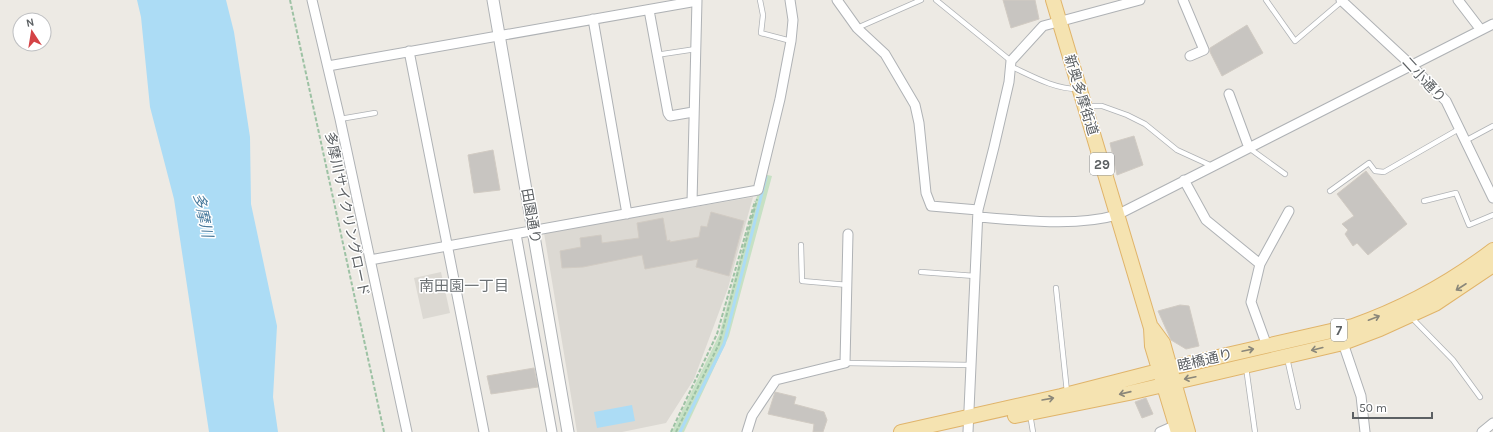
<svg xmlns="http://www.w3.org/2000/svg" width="1493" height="432" font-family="Karla,'Noto Sans JP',sans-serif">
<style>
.education{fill:#dcd9d3}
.green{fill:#c6e1c4}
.water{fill:#acdcf5}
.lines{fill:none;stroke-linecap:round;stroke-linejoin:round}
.stream{stroke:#acdcf5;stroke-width:3}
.building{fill:#c8c5c1;stroke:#d1cbc3}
.service-casing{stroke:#afb2b5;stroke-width:6}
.minor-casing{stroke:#afb2b5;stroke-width:11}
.tertiary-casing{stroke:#afb2b5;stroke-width:13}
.primary-casing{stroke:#e0b46a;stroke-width:16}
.path{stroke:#9dc2a4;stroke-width:2;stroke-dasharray:4 2;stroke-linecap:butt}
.service{stroke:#fff;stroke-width:4.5}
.minor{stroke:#fff;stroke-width:9}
.tertiary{stroke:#fff;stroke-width:11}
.primary{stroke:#f5e3b1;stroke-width:14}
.oneway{stroke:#8a877a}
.labels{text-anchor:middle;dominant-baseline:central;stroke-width:3;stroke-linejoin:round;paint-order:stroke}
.shield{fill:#fff;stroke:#8d9092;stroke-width:1}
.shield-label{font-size:13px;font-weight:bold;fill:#5c6063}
.street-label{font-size:14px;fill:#5c6063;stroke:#fff}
.water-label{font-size:15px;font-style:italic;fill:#487a9c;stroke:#fff}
.neighbourhood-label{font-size:15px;fill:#6d7275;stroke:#fff}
</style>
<rect width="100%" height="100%" fill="#edeae4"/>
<path class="education" d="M753 197 728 288 694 379 666 423 622 432H577L544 233Z
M441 272 450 313 423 319 414 278Z"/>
<path class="green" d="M763 174 772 176 729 336 684 432H672L719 335Z"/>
<path class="water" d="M137 0H226L234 32 250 137 251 204 277 326 273 397 278 432H209L174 199 150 107 141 17Z
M632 405 635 421 597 428 594 412Z"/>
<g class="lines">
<path class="stream" d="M680 432 724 344 766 177"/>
</g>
<path class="building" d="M1003 0H1035L1039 19 1011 28Z
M1247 25 1263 53 1222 76 1210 52V48Z
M1134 136 1143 165 1117 175 1110 143Z
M493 150 500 190 474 193 468 155Z
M1366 171 1407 224 1368 255 1357 243 1353 246 1345 234 1348 230 1342 224 1354 216 1337 194Z
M711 212 744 221 729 276 696 267 698 259 645 269 642 255 583 267 562 268 560 251 581 247 580 238 601 235 602 243 639 238 637 223 663 218 667 241 670 240V242L699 237 701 226 707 227Z
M1180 305 1189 306 1199 346 1186 349 1171 340 1158 311Z
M534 368 538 387 491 394 487 376Z
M775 392 796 397 794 404 824 412 827 420 823 432H813L814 424 768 414Z
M1146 398 1153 414 1142 418 1135 402Z"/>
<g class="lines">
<defs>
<path id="service" d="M760 0 763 15 761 33 791 41
M936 0 1011 61
M1266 0 1295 41 1342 1
M857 28 921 0
M656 55 696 49
M1010 66C1032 76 1054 89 1078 89
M1086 106H1102L1127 115 1145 124 1177 150 1212 166
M340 119 375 113
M1465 141 1493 126
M1249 148 1285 174
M1330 191 1369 163 1375 171 1384 172 1459 129
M1424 201 1456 193 1469 225 1493 215
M801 245 802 281 848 285
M921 272 975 276
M1056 288 1067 392
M1411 317 1453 360 1480 397
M1287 358 1298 407
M845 363 972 365
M1246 367 1255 432
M1030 414 1033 432"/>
<path id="minor" d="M312 0 340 119 407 432
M837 0 857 28 885 54 915 105 919 123 926 193 931 206 978 210
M1183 0 1204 50 1190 56
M1341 0 1411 65 1446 101 1493 198
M1458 0 1481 30
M649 10 668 113 670 116 693 112
M593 19 627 214
M409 51 484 432
M328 66 697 1
M1229 94 1249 148
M1184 180 1206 220 1260 264
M692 202 697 0
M978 217C1020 220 1076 227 1117 215L1493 24
M516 234 552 432
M370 260 758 190 780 99 791 41 793 20 790 0
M1343 343 1361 396 1365 432
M1267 346 1251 302 1260 264 1289 211
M747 432 752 416 776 380 845 363 848 234
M968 432 978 210 994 147 1009 82 1011 61 1043 26 1140 0
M1160 432 1176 425
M1482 432 1493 423"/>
<path id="tertiary" d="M493 0 568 432"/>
<path id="primary" d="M1053 0 1151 328 1152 346 1178 432
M1152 328 1163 343 1188 432
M1015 416 1129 393 1343 343 1380 329 1435 304 1493 265
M901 432 1061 396 1170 368 1353 326C1404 308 1450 283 1493 250"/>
</defs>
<use href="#service" class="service-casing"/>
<use href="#minor" class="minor-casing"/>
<use href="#tertiary" class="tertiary-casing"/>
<use href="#primary" class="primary-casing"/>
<path class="path" d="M290 0 384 432
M671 432 717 334 755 201
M676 432 719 344 757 199"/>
<use href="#service" class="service"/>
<use href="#minor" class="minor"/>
<use href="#tertiary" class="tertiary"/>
<use href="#primary" class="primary"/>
</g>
<defs><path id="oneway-shaft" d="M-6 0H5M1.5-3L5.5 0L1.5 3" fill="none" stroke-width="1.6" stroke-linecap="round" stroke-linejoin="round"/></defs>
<g class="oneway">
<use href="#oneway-shaft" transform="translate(1461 287) rotate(147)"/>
<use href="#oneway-shaft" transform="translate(1374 318) rotate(-21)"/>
<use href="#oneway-shaft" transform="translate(1317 349) rotate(166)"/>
<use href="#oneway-shaft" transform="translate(1248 350) rotate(-12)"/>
<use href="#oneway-shaft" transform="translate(1190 378) rotate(168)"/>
<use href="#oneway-shaft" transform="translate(1125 393) rotate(167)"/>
<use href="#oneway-shaft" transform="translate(1048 399) rotate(-10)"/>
</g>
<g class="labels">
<g class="shield">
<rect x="1090" y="153" width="24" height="22" rx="3"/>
<rect x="1331" y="319" width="16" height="22" rx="3"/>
</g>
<g class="shield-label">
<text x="1102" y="164">29</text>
<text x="1339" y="330">7</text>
</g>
<g class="street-label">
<text transform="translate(1424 80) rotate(47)">二小通り</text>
<text transform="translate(1081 95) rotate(73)">新奥多摩街道</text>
<text transform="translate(347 214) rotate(78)">多摩川サイクリングロード</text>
<text transform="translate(531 216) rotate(80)">田園通り</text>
<text transform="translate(1205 360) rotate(-13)">睦橋通り</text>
</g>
<g class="water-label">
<text transform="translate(203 215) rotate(78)">多摩川</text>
</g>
<g class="neighbourhood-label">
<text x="464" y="286">南田園一丁目</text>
</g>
</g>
<g transform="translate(32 32) rotate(348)"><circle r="19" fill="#ffffff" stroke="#bebfc1"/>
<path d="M0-3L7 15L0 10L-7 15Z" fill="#d44346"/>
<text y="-6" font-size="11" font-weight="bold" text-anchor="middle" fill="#5c6063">N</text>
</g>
<path d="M1353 412v6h79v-6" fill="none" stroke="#5c6063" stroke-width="2"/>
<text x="1359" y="412" font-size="12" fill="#5c6063" stroke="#ffffff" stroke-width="3" paint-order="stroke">50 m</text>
</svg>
